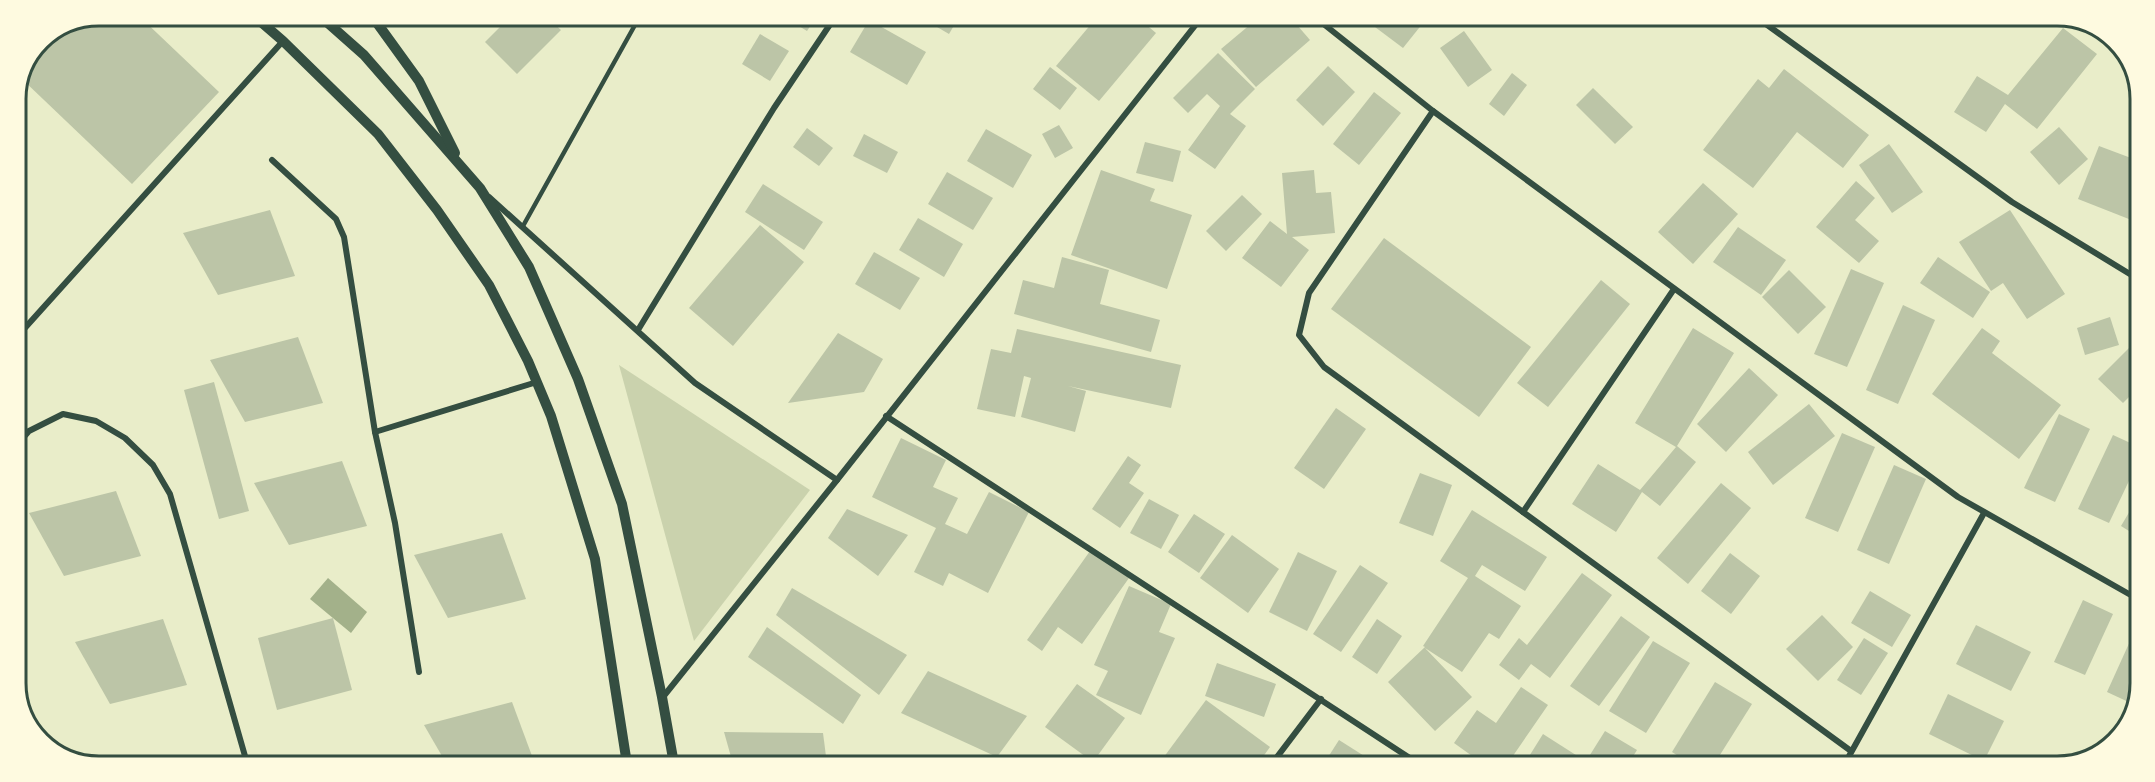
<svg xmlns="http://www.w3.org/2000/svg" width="2155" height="782" viewBox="0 0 2155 782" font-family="'DM Sans',sans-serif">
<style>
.green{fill:#cad2ad}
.water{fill:#a3b18a}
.building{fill:#bcc5a7}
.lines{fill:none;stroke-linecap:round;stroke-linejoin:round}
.service{stroke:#344e41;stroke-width:4.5}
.minor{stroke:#344e41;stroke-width:6}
.tertiary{stroke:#344e41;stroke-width:10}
.rim{fill:none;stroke:#344e41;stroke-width:3}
</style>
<rect width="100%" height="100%" fill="#e9edc9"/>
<polygon class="green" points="619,365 810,490 694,641"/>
<polygon class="water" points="328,578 367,612 351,633 310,599"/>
<g class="building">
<polygon points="99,15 138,15 219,92 132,184 22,79 40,39"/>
<polygon points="501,16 521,16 529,24 536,16 546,16 561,30 517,74 485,42 503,24 498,19"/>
<polygon points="784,17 816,17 807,31"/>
<polygon points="920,17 959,17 949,34"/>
<polygon points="1097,17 1137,17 1156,33 1099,101 1056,66"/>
<polygon points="1258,18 1291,18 1310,40 1256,87 1221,49"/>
<polygon points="1363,18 1427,18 1403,48"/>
<polygon points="869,20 926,52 907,85 850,52"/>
<polygon points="2063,28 2097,54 2037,129 2005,104 1986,132 1954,112 1977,76 2008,95"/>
<polygon points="1464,31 1492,70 1468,87 1440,48"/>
<polygon points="760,34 789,51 770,81 742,64"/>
<polygon points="1218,53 1255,89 1230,114 1246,126 1215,169 1188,150 1220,106 1207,94 1188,113 1173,98"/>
<polygon points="1328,66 1355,92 1323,126 1296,100"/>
<polygon points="1050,67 1077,88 1060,110 1033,89"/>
<polygon points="1784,69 1869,135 1843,168 1797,132 1753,188 1703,150 1758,79 1769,88"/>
<polygon points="1512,73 1527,85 1504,116 1489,104"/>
<polygon points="1593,88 1633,127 1615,144 1576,105"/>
<polygon points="1374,92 1401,113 1359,165 1333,144"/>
<polygon points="1059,125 1073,148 1055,158 1042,134"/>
<polygon points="2059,127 2088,159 2059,185 2030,152"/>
<polygon points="807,128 833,148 819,166 793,147"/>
<polygon points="986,129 1032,155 1013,188 967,161"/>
<polygon points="864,134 898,152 887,173 853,156"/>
<polygon points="1145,142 1181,151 1173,182 1136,173"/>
<polygon points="1889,144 1923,192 1892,213 1859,165"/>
<polygon points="2099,146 2139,161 2139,223 2078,199"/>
<polygon points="1101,170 1155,189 1150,201 1192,215 1167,289 1071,255"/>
<polygon points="1314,170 1316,193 1331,192 1335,233 1292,237 1309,250 1281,287 1242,258 1270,221 1287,234 1282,173"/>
<polygon points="947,172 993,198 973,230 928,204"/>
<polygon points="1856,181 1875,198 1855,220 1879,241 1859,263 1816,227"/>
<polygon points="1703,183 1738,214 1693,264 1658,232"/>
<polygon points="763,184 823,222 804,250 745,212"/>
<polygon points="1242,195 1262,214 1226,251 1206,231"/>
<polygon points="270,210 295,276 218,295 183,233"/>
<polygon points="2010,210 2065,294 2027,319 2003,283 1991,291 1959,242"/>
<polygon points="918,218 963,244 944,277 899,250"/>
<polygon points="760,225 804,262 733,346 689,308"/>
<polygon points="1738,227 1786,260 1761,295 1713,262"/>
<polygon points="1384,238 1531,347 1479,417 1331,309"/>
<polygon points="874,252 920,278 900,310 855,284"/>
<polygon points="1062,257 1109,270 1100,304 1160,320 1151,352 1014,314 1023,280 1054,288"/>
<polygon points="1938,257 1990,292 1973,318 1920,283"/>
<polygon points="1851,269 1884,283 1847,367 1814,354"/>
<polygon points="1789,270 1826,307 1798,334 1762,297"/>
<polygon points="1601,280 1630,304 1548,407 1517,383"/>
<polygon points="1903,305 1935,320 1898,404 1866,390"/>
<polygon points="2110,317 2119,345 2085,355 2077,328"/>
<polygon points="1693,328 1734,353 1677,446 1696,462 1660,506 1642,492 1616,532 1572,504 1598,464 1640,490 1676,447 1635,423"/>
<polygon points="1982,328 2000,341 1992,353 2061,405 2019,459 1932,394"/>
<polygon points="1017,329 1181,365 1171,408 1068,386 1086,391 1075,432 1021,417 1031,378 1024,376 1015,417 977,409 991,349 1011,353"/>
<polygon points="838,333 883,359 864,392 788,403"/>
<polygon points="298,337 323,403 245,422 210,360"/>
<polygon points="2138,339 2138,388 2123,403 2098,379"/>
<polygon points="1749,368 1778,395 1726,452 1697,424"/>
<polygon points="214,382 249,511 219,519 184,390"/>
<polygon points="1809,404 1835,436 1773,485 1748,452"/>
<polygon points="1336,408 1366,429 1324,489 1294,468"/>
<polygon points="2059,414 2090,429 2055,502 2024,488"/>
<polygon points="1842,433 1875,447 1838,532 1805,518"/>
<polygon points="2113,435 2137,446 2137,464 2109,523 2078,509"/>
<polygon points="901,438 946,460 933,487 958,498 945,524 967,534 989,492 1029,512 988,593 949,573 943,586 914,572 936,528 872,497"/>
<polygon points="1128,456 1141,465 1129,483 1144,493 1120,528 1092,509"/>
<polygon points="342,461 367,526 289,545 254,483"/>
<polygon points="1894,465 1926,479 1889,564 1857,550"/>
<polygon points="1420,473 1452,485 1433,536 1399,523"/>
<polygon points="1721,483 1751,508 1688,584 1657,558"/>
<polygon points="116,491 141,556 64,576 29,513"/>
<polygon points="1149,499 1179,515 1161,549 1130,533"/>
<polygon points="2137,499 2137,536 2121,526"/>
<polygon points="847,509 908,535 878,576 828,538"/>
<polygon points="1472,510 1547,557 1525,591 1482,565 1475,576 1521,606 1499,639 1489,633 1462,672 1425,648 1472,697 1435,731 1388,682 1425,647 1423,646 1468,578 1440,561"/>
<polygon points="1194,514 1225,534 1199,573 1168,552"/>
<polygon points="502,533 526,599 448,618 414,555"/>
<polygon points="1232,535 1279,569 1248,613 1200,578"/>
<polygon points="1090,551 1129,578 1082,644 1058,627 1042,651 1027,640"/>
<polygon points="1298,552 1337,571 1307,631 1269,612"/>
<polygon points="1730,553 1760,576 1731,614 1701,591"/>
<polygon points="1360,565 1388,583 1341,652 1313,634"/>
<polygon points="1582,573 1612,595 1550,678 1531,664 1519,680 1499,665 1519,638 1527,645"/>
<polygon points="1129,586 1171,604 1159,632 1175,638 1141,715 1096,695 1108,671 1094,665"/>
<polygon points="792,588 907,655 879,695 776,615"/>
<polygon points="1870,591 1911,615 1892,647 1851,623"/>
<polygon points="2083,600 2113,614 2085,675 2054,662"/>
<polygon points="1822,615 1853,647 1818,681 1786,649"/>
<polygon points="1621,616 1650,637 1599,706 1570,686"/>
<polygon points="333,618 352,690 277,710 258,638"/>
<polygon points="163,619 187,685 110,704 75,642"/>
<polygon points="1377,619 1402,636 1377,674 1352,657"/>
<polygon points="1976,625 2031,652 2011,691 1956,664"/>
<polygon points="767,627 861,695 843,724 748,657"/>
<polygon points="2136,628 2135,705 2107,692"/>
<polygon points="1864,638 1888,653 1861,695 1837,680"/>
<polygon points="1653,641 1690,663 1646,733 1609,711"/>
<polygon points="1217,663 1276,684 1264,717 1205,696"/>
<polygon points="928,671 1027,716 997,757 901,713"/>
<polygon points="1715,682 1752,704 1713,766 1694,766 1672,752"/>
<polygon points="1077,684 1125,718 1093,762 1045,727"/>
<polygon points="1521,687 1548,705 1506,766 1486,766 1454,743 1477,710 1496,723"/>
<polygon points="1948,694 2004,721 1984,761 1929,734"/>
<polygon points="1206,700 1270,747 1257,765 1158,765"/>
<polygon points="512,702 535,764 446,763 424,725"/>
<polygon points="1605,731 1637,750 1627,766 1583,766"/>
<polygon points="724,732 823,733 827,764 733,764"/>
<polygon points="1543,734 1579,757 1573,766 1523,766"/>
<polygon points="1339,740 1369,759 1364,765 1323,765"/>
<polygon points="875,759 885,764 872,764"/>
</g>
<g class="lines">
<g class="service">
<polyline points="523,226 640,16"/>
<polyline points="403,763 424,759"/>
</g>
<g class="minor">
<polyline points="1316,18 1433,111 1958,497 2136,598"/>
<polyline points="1759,19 2012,202 2138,279"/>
<polyline points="1433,111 1309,293 1299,335 1324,367 1851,751"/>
<polyline points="272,160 336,219 344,237 375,432 395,523 419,672"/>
<polyline points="489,197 695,383 837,480"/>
<polyline points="638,330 774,108 835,17"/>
<polyline points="15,339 283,41"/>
<polyline points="886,416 1422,766"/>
<polyline points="375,432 537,382"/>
<polyline points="15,447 29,431 63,414 96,421 125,438 153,465 170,494 247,763"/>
<polyline points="1523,512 1674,289"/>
<polyline points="663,697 837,480 1201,18"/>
<polyline points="1271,765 1321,699"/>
<polyline points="1843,767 1984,513"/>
</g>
<g class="tertiary">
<polyline points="253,15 283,41 378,134 437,210 489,285 528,361 551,416 595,559 627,764"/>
<polyline points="320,16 364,55 480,188 529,267 578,379 622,504 662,697 674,764"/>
<polyline points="372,16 419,81 455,153"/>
</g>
</g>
<path d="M0 0H2155V782H0ZM99 26H2057A73 73 0 0 1 2130 99V683A73 73 0 0 1 2057 756H99A73 73 0 0 1 26 683V99A73 73 0 0 1 99 26Z" fill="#fefae0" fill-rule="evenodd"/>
<path class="rim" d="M99 26H2057A73 73 0 0 1 2130 99V683A73 73 0 0 1 2057 756H99A73 73 0 0 1 26 683V99A73 73 0 0 1 99 26Z"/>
</svg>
